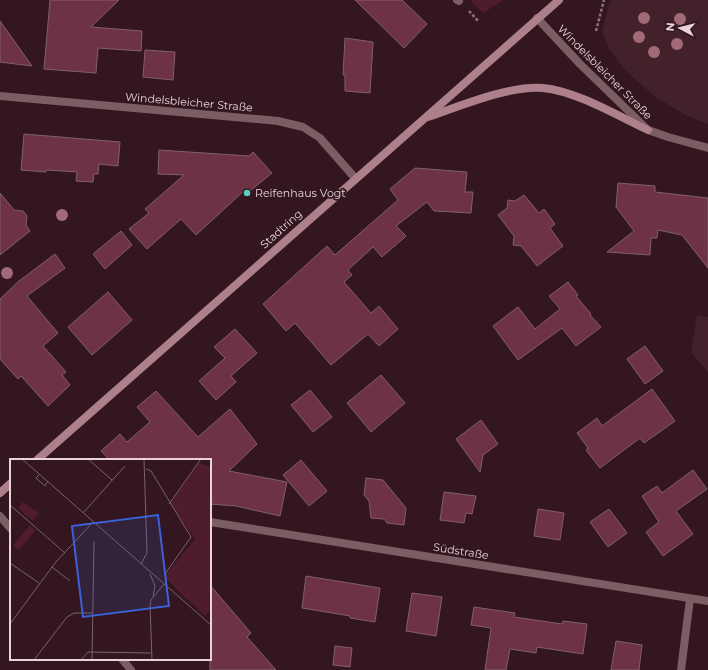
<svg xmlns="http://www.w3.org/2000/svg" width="708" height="670" viewBox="0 0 708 670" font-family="Montserrat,sans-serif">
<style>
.built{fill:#43212b}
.green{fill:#4e1c2c}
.building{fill:#6d3345;stroke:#825f68}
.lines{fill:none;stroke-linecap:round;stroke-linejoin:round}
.path{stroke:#8d747b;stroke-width:2.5;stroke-dasharray:3 2;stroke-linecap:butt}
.street{stroke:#7a5e64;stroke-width:8}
.secondary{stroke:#ad808b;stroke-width:8}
.tree{fill:#a06a79}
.poi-dot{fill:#5acebd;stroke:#33161f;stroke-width:1.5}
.labels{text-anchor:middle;stroke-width:3.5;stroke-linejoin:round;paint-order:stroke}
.street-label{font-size:11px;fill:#e7d3d8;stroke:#33161f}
.poi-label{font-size:11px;fill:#e7d3d8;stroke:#33161f;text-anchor:start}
.inset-road{fill:none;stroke:#7b6269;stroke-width:1}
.view{fill:#3b62d8;fill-opacity:0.15;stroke:#3b62d8;stroke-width:2}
.inset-edge{fill:none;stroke:#e7d3d8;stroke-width:2}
</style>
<rect width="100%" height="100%" fill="#33161f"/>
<g class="built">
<polygon points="613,0 708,0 708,124 687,116 654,96 624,69 609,49 602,32 609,3"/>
<polygon points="697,315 708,317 708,372 691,352"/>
</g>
<polygon class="green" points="470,0 503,0 483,13"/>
<g class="building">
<polygon points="50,0 119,0 91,27 142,31 141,51 98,48 96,73 44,69"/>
<polygon points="355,0 402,0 427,24 404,48"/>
<polygon points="0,21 32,66 0,62"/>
<polygon points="345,38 373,42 370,93 345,91 345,75 343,75"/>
<polygon points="145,50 175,52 173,80 143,77"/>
<polygon points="24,134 120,142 118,166 99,164 98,174 94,174 93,182 76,181 77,172 46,170 46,172 21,170"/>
<polygon points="159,150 249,156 253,152 272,173 250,191 247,188 196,235 181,219 147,249 129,229 149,213 145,209 184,175 158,174"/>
<polygon points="415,168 467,172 465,192 473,192 471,213 434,211 427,202 396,226 406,236 382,257 373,247 348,270 352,275 344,282 371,313 379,306 398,329 379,346 368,334 331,365 295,323 286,331 263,304 327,246 335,255 398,200 390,189"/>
<polygon points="618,183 655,186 655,192 708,198 708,268 682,235 658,230 657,238 651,238 650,255 607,252 634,231 616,207"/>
<polygon points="0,193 14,210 23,211 27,216 26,225 30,231 0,255"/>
<polygon points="524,195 539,213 544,209 555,224 550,228 563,246 537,266 521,246 513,245 514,236 498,215 507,208 508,200 515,201"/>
<polygon points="121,231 132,245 105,269 93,254"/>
<polygon points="55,254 65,268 27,296 58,333 43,346 66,372 62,375 70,385 48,406 21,376 18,379 0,359 0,299 19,281"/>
<polygon points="568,282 578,295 576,296 591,314 590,315 601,327 576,346 562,328 518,360 493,326 518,307 535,329 560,309 549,296"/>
<polygon points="108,292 132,320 92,355 68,327"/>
<polygon points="235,329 257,353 231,376 236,382 216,400 199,381 225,358 214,347"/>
<polygon points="645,346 663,371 645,384 627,359"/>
<polygon points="381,375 405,403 371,432 347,403"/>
<polygon points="652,389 675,421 644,443 640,438 600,468 586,450 588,448 577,433 597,418 602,426"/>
<polygon points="310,390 332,417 313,432 291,405"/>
<polygon points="156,391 198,437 230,409 257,444 229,471 287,482 280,516 236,506 210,504 210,460 106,460 108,458 101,451 120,434 127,442 150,422 137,407"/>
<polygon points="481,420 498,444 483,455 480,472 456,439"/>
<polygon points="301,460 327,491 309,506 283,475"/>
<polygon points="693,470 707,489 676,511 693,534 663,556 646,532 659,522 642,496 657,486 662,493"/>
<polygon points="366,478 383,480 406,508 404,525 387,523 384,519 371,518 369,501 364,495"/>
<polygon points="444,492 476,496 472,514 466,513 464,523 440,520"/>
<polygon points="538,509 564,513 560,540 534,536"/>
<polygon points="609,509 627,533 608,547 590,522"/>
<polygon points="306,576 380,588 375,622 350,618 350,616 302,608"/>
<polygon points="210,585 251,633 247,637 276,670 210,670"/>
<polygon points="412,593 442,597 436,636 406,631"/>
<polygon points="474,607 515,613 514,617 562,624 563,621 587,624 583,654 537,647 536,653 510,649 506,670 485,670 491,628 471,625"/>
<polygon points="616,641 642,645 639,670 611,670"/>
<polygon points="335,646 352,648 350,667 333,665"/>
</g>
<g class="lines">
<g class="path">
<polyline points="469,11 479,22"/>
<polyline points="596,31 604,0"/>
</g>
<g class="street">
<polyline points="457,0 459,1"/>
<polyline points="537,18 580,64 648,130 668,137 708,148"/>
<polyline points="0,96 278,121 303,127 320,138 355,178"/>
<polyline points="0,516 11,529"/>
<polyline points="210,522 708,601"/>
<polyline points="122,659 131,670"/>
<polyline points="681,670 690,599"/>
</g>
<g class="secondary">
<path d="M428,117C460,106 510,85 543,88C576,91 618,116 648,130"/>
<polyline points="37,460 559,0"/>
<polyline points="0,493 11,483"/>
</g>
</g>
<g class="tree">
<circle cx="644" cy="18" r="6"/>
<circle cx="680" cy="19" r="6"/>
<circle cx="639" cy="37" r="6"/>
<circle cx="677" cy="44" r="6"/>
<circle cx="654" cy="52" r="6"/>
<circle cx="62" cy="215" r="6"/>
<circle cx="7" cy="273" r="6"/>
</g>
<circle class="poi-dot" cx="247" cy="193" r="4"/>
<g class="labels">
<g class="street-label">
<text transform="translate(605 72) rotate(45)" y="4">Windelsbleicher Straße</text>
<text transform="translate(189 102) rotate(5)" y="4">Windelsbleicher Straße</text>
<text transform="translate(281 229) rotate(-42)" y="4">Stadtring</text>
<text transform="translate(461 551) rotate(9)" y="4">Südstraße</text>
</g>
<g class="poi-label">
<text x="255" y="197">Reifenhaus Vogt</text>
</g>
</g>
<g transform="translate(10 459)">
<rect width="201" height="201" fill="#33161f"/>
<path d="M189,4L201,8V150L195,157L154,118L185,80L160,45ZM13,43L29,54L23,62L8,49ZM20,66L26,71L9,91L3,86Z" fill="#4e1c2c"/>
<path class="inset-road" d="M12,0L201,166M78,0L102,21M136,10L141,12L181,78L155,115M30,15L26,19L35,27L38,22M159,45L191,0M0,46L55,94M73,54L115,7M0,104L29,124M131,105L137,94L134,0M42,108L60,122M140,115L145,127L143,137M0,165L45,104L83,63M24,201L57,158L64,154H82M71,201L78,193L141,194M82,201L84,82M142,201L140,147L141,141L154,125"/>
<path class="view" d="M148,56L159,147L73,158L62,67Z"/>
<rect width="201" height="201" class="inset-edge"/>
</g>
<g transform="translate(680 28) rotate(277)" stroke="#33161f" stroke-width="3" paint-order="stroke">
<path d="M0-3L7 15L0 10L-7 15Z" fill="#e7d3d8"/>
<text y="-6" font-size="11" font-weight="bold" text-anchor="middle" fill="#e7d3d8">N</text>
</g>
</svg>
